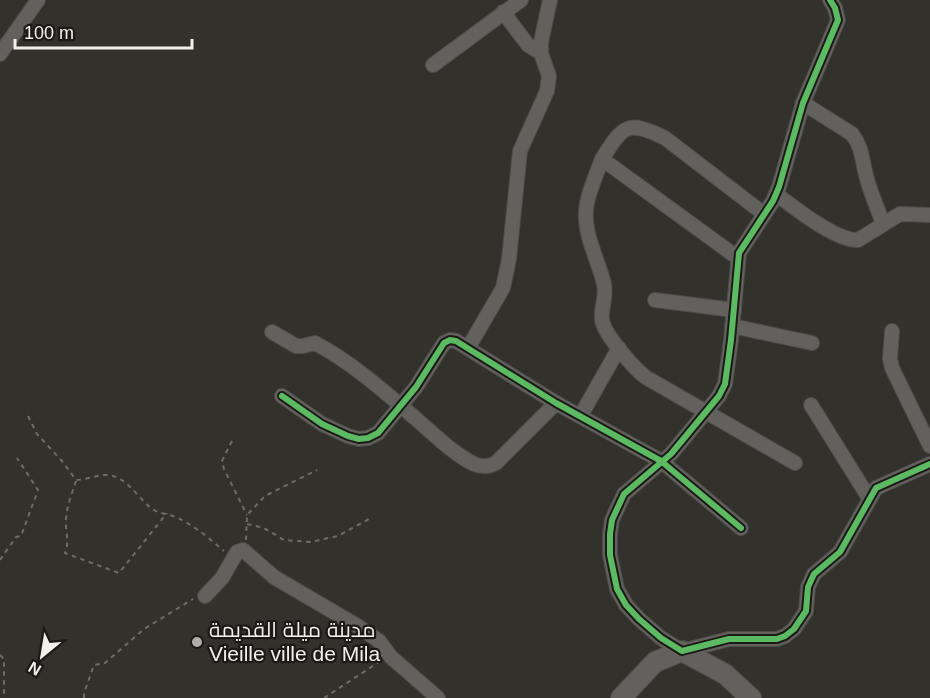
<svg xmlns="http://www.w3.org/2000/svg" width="930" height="698" viewBox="0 0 930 698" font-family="Helvetica,Cairo,sans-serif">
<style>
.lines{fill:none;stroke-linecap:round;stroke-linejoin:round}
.street-casing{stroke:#4d4c48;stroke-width:16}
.secondary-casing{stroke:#4d4c48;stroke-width:22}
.path{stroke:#6d6c68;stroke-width:2;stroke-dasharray:4.5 4.5;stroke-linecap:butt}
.street{stroke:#62615d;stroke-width:14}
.secondary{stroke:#62615d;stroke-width:20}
.cycleway-casing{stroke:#1b1a16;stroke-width:10}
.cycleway{stroke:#5cba63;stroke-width:6}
.poi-dot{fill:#afada8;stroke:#1b1a16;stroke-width:2}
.labels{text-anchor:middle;stroke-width:4.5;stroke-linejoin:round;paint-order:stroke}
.poi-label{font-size:21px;fill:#f2f0ea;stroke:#1b1a16;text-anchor:start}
</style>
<rect width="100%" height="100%" fill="#32312c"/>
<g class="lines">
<g class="street-casing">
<g id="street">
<polyline points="830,0 835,8 838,20 803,103 779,187 773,201 739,253 731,340 725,384 719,396 671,454 624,494 612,520 610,534 610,555 617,589 626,605 639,619 661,638 682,651 729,639 777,639 785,636 794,629 806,611 808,587 814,574 840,552 876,488 930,464"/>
<polyline points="503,12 528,45 541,53"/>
<polyline points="0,54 38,0"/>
<polyline points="433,65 521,0"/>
<path d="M803,103L852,134C863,148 862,162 867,179C871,194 878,209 883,224"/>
<path d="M602,159C623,126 627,119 665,138L764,214"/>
<path d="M776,194C795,208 836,241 858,240L900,214L930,215"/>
<path d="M738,258L602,159C597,173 590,188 587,203C581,231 598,258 604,284C607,299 600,309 602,320C604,334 635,370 647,378L795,463"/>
<polyline points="655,300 734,310"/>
<polyline points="732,326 812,343"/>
<polyline points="892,331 890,359 892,368 930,446"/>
<path d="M272,332L296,346H303L315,343C351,362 384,391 415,418C434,434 452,453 474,464C482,467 489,467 496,463L556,403"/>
<polyline points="468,348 503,288 509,259 520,151 547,91 549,76 541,53 541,42 550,0"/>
<polyline points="282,396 322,424 348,436 359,439 368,438 378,433 416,387 444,343 450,340 456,341 556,403 661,461 741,528"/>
<polyline points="811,405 869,498"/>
<polyline points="581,415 619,348"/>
<polyline points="205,596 222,578 237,552 243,550 274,577 359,627 379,641 391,657 438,698"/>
</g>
</g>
<g class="secondary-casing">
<polyline id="secondary" points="621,698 655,662 682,651 725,674 751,698"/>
</g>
<g class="path">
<path d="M28,416L37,434L62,461L76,480C86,480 100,474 108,475C127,477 138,498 152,509C159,514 170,514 178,518C195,526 210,539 224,551"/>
<polyline points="232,441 222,461 224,469 247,515"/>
<path d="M76,481C72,493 67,506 66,519C65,531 70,542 65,553L119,573L167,513"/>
<polyline points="247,524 264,528 284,540 310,542 338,536 369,519"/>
<polyline points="246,540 247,515 265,496 317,470"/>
<polyline points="0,560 16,537 21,536 38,490 17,458"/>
<polyline points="0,655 4,659 4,698"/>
<polyline points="84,698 84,693 94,665 105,663 144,629 193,599"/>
<polyline points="324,698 379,662"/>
</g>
<use href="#street" class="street"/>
<use href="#secondary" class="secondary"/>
<g class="cycleway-casing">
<g id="cycleway">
<polyline points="830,0 835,8 838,20 803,103 779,187 773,201 739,253 731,340 725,384 719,396 671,454 624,494 612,520 610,534 610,555 617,589 626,605 639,619 661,638 682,651 729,639 777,639 785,636 794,629 806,611 808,587 814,574 840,552 876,488 930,464"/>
<polyline points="282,396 322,424 348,436 359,439 368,438 378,433 416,387 444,343 450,340 456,341 556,403 661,461 741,528"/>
</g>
</g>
<use href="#cycleway" class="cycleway"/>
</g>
<circle class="poi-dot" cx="197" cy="642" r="6"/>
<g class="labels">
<g class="poi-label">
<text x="209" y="637">مدينة ميلة القديمة<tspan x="209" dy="24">Vieille ville de Mila</tspan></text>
</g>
</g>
<g transform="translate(42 656) rotate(210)" stroke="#1b1a16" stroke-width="4.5" paint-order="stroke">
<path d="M0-4.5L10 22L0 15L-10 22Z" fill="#f2f0ea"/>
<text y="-9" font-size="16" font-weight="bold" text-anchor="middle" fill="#f2f0ea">N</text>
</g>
<path d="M15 39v9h177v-9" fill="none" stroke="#f2f0ea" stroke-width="3"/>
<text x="24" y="39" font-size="18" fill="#f2f0ea" stroke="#1b1a16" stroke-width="4.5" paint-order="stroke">100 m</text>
</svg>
